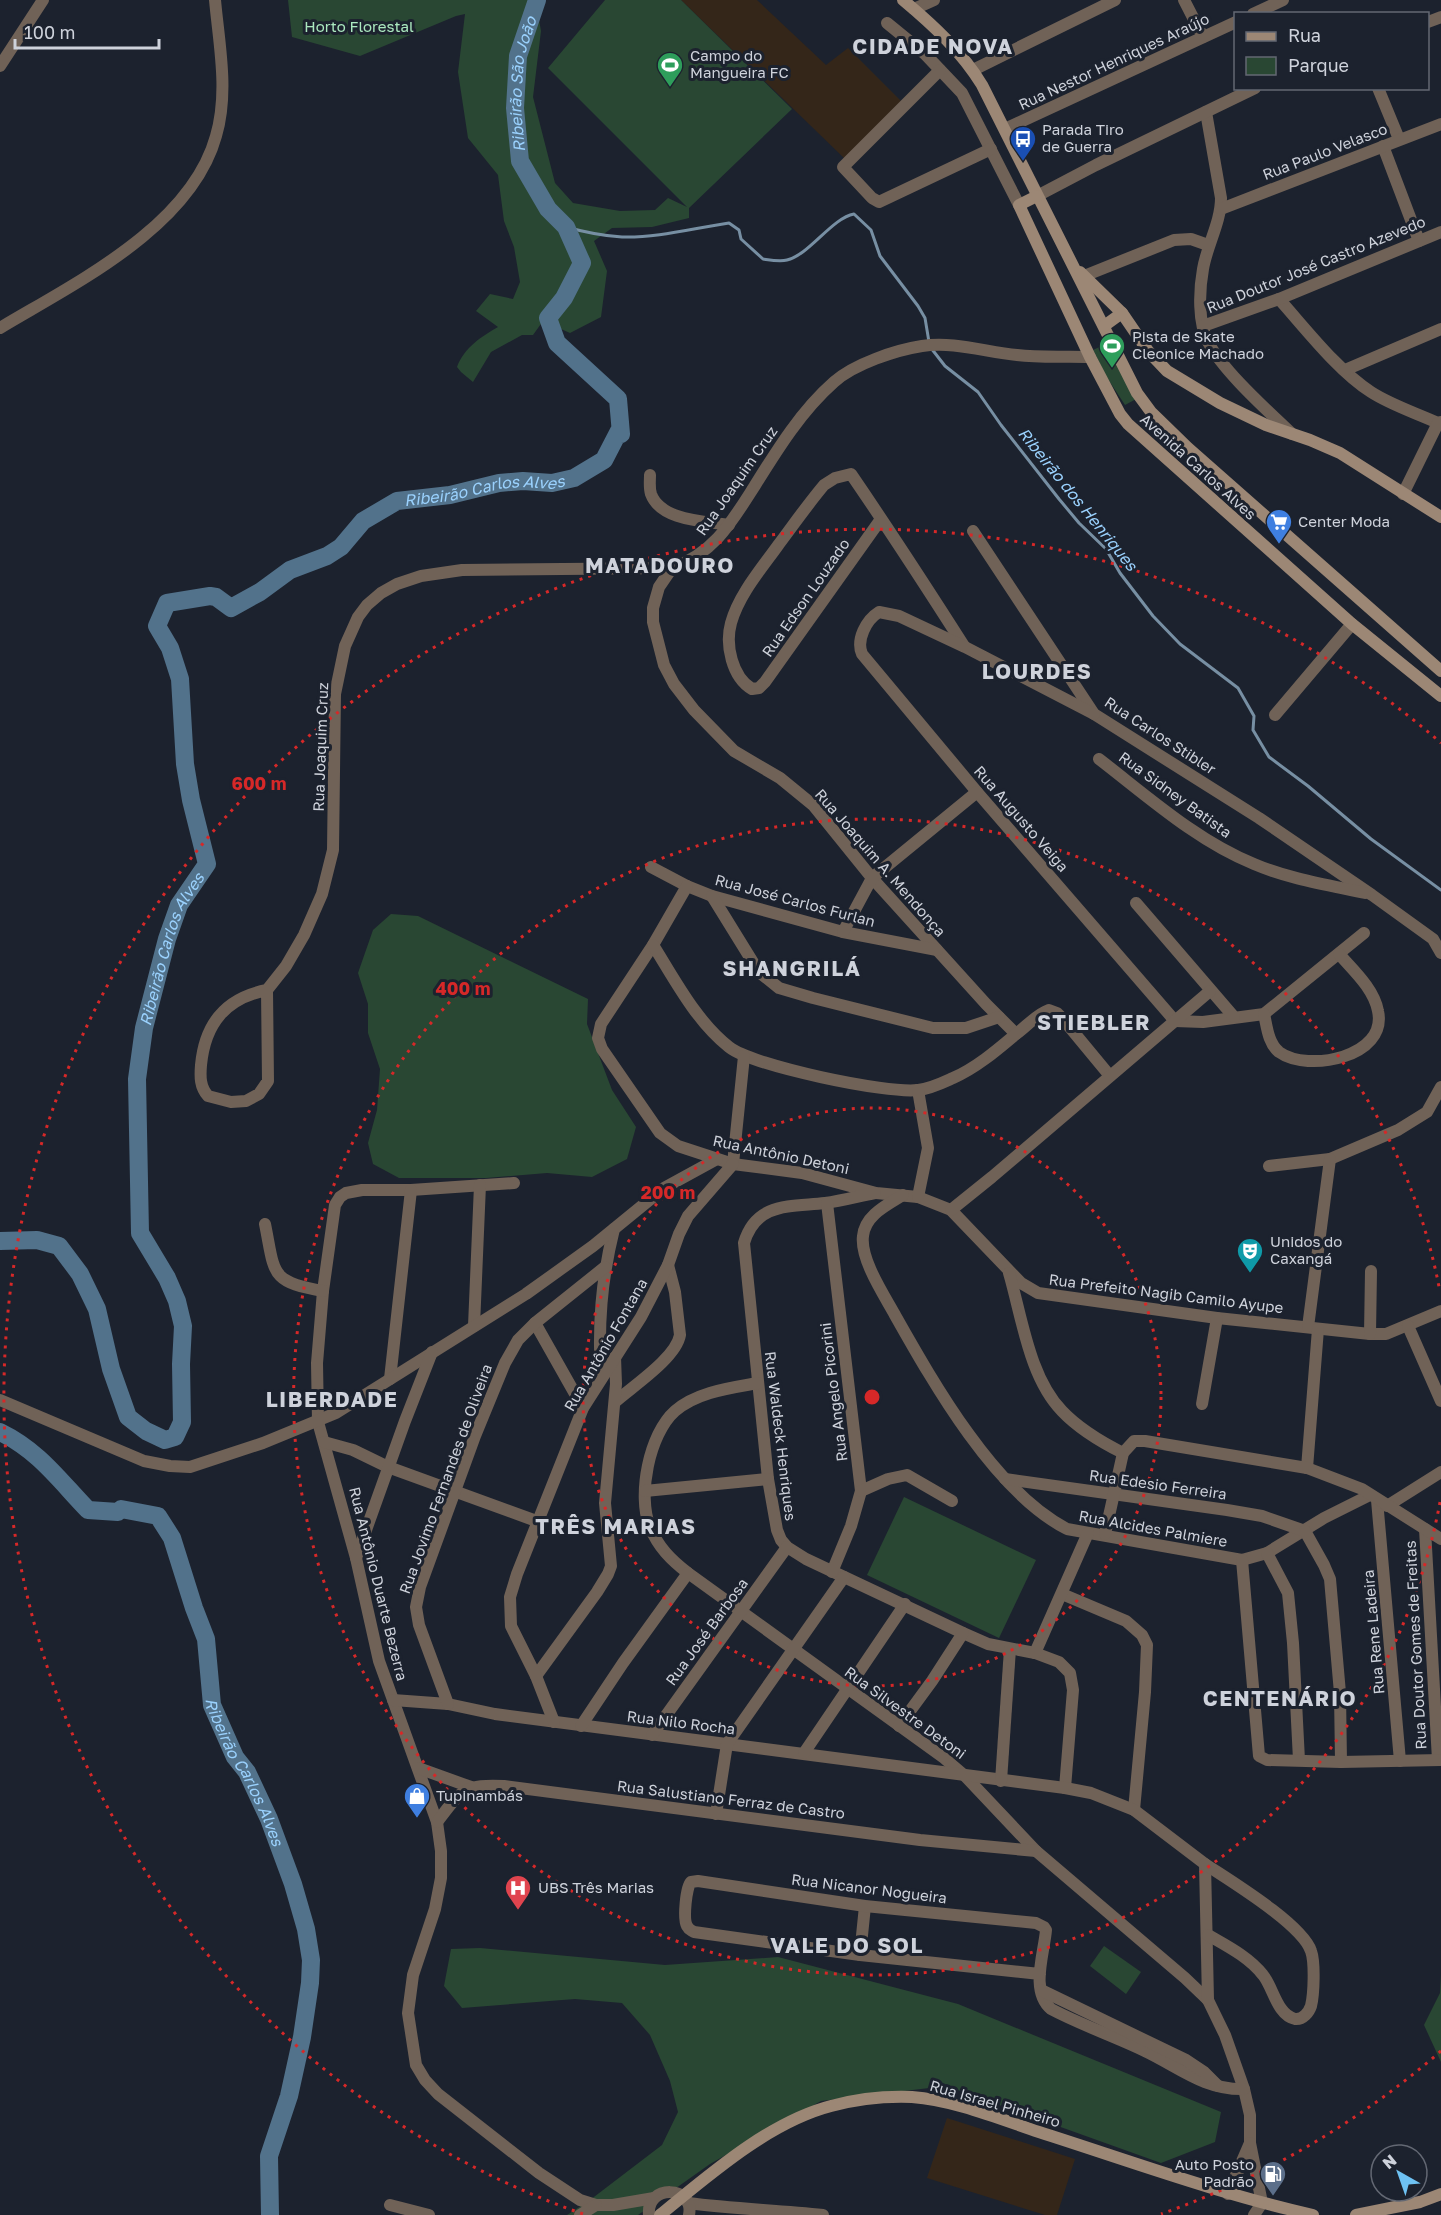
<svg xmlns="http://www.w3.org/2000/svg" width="1441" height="2215" viewBox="0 0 1441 2215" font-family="'Golos Text',sans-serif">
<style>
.industrial{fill:#342619}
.green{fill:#294733}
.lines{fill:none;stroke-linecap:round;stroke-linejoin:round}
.stream{stroke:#778fa3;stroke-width:3}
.river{stroke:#52728b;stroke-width:18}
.street{stroke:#706257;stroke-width:12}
.secondary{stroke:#9c8775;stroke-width:12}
.ring{fill:none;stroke:#d62828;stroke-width:3;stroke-dasharray:3 6}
.labels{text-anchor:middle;stroke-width:6;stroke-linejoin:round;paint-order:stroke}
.park-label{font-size:15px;fill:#abe8bf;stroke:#1c222e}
.poi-label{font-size:15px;fill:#ced2db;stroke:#1c222e;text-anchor:start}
.street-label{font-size:15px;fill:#ced2db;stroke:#1c222e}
.water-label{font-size:16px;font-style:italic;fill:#9ad1fd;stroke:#1c222e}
.district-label{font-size:21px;font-weight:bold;letter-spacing:1.5px;fill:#ced2db;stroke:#1c222e}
.centre{fill:#d62828;stroke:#1c222e;stroke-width:3}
.ring-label{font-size:18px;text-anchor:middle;font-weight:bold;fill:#d62828;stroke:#1c222e;stroke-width:6;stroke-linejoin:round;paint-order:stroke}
</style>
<rect width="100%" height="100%" fill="#1c222e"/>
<g class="industrial">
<polygon points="681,0 757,0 826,65 848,48 901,101 845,159"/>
<polygon points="947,2118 1075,2159 1057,2215 1045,2215 927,2178"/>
</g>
<g class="green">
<path d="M288,0H543L538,14L541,31L533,97L555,183L573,203L620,211L655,210L668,198L687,207L548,68L605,0H681L792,109L689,208V218L652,227L612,228L594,241L607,271L601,317L570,333L543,321L533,335H522L491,352L473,382L461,372L457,367C464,348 482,336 498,327L476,311L490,294L513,299L520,282L514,247L504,221L498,175L468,138L458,72L465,14L456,16L360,56L292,37Z"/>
<polygon points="1108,343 1138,398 1125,405 1106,376 1093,350"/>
<polygon points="391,914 418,916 588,999 587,1024 612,1090 636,1127 627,1159 592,1177 547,1173 486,1178 399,1178 373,1164 368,1143 377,1110 380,1069 368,1033 368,1004 358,973 373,930"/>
<polygon points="904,1497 1036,1560 999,1638 867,1575"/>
<polygon points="1104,1946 1141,1972 1126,1994 1090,1966"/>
<polygon points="480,1948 665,1965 778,1957 958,2004 1221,2112 1215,2142 1161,2163 946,2086 821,2101 710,2164 638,2215 567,2215 590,2200 662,2145 678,2112 670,2081 650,2035 622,2003 575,1999 462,2008 444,1986 451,1949"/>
<polygon points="1441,1975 1441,2062 1424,2025 1440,1993"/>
</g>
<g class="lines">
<g class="stream">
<path d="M566,227C584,232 603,236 622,237C658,238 694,228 729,223L739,230L741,239L763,259C770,260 780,262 787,260C809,255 832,218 854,214L871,230L880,256L918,306L925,318L929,342"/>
<polyline points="931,348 945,366 978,392 1001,425 1059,499 1079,523 1106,549 1120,573 1153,616 1180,644 1238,688 1254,716 1253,730 1269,757 1308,786 1371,839 1441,890"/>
</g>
<g class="river">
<path id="s1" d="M0,1241L37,1240L59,1246L80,1274L97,1309L111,1369L128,1417L146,1431L165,1440L175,1437L182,1422L181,1364L183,1326L177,1301L167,1278L140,1233L137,1079L144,1028L167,939L179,905L207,864L191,800L185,764L180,679L170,648L157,626L167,603L210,596L216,597L231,608L260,592L290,570L327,556L341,547L363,521L397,501L450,495L499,483L523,481L552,483L574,478L604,460L619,431L621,434L618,399L557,343L548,318L564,298L582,263L566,227L548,209L520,161L515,108L518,56L537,0"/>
<path id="s2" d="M0,1432C39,1451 59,1480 88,1510L118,1512L121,1509L158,1516L172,1538L194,1608L206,1639L212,1705L235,1757L247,1772L269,1819L293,1884L306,1929L311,1960L310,1983L302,2037L289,2096L269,2156L270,2215"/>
</g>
<g class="street">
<polyline points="1184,0 1203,37"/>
<polyline points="914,9 934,0"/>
<polyline points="1253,14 1283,0"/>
<polyline points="1428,22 1441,17"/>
<polyline points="887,23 925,54 962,93 1019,205"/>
<polyline points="0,66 43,0"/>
<polyline points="940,70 843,167 872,198 879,202 991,149"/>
<polyline points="973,70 1115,0"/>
<polyline points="1378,88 1399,139"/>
<path d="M1206,112L1221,198C1221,222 1207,245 1203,269C1199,291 1198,322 1208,342C1224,372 1267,410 1292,434"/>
<polyline points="1005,129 1236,22"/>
<polyline points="1383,146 1419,241"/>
<polyline points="1037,196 1096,165 1255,88"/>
<polyline points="1221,209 1441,124"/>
<polyline points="1084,276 1174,240 1191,239 1208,245"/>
<path d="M1279,299C1305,328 1338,371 1371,392C1391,405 1416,413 1438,423L1441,422"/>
<polyline points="1203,326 1279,299 1441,232"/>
<path d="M0,328C75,283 191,227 216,136C229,92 219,44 215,0"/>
<polyline points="1345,370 1441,329"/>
<path d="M650,475C650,481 649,488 651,494C661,521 705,521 729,525"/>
<polyline points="1403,494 1438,423"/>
<path d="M881,519L765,682L759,688L752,689C732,677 725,645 731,623C739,594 762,568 779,544C794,524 808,504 824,485L835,478L851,474C890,531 927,588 964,646"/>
<polyline points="973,531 1094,714 1259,818 1372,895 1433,939 1441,953"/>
<polyline points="672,568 659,587 653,608 653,622 664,665 674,684 694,710 734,751 780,778 813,805 872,878 986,1004 1016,1034"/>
<path d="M1094,714L965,647L899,616L879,612C866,620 856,640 862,654L977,792L1175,1021L1203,1022L1264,1014L1364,933"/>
<polyline points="1275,715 1352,624"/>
<path d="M1099,759C1147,796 1197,841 1254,864C1289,879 1328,885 1365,893"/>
<polyline points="651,867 687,886 712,896 843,932 937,950"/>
<polyline points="687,886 653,945 601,1024 598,1038 602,1049 660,1133 678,1146 733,1164 802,1173 876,1193 918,1197 951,1210 1021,1283 1038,1293 1217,1318 1370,1334 1386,1334 1441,1311"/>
<polyline points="712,896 759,972 779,988 813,998 933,1028 966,1028 999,1017"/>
<polyline points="1136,903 1234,1017"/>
<polyline points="843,932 872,878 977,792"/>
<path d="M653,945C675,980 696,1021 729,1047C753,1066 887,1094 918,1090C930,1089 942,1083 953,1078C976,1068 997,1050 1016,1034C1027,1026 1037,1014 1049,1010L1057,1013L1062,1018L1110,1076"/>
<path d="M267,990C226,998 205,1023 201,1065C200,1077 200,1087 208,1096L231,1102L246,1101L259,1094L268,1081L267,990L286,966L304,935L322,894L333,850L335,694L345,646L358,617L367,605L381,593L397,584L421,576L462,570L672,568C714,553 731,523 754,487C777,450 801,411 834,382C854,364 896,350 922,346C953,341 986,352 1017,355C1041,358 1066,356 1090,357"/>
<path d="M1264,1014C1267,1027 1268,1043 1279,1052C1308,1073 1388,1057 1378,1011C1374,989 1354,971 1339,954"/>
<polyline points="918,1090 928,1148 918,1197"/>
<polyline points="733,1164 744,1056"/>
<polyline points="1269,1166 1330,1159 1398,1130 1427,1112 1441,1087"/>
<polyline points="514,1183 411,1190 362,1190 346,1193 340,1197 335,1205 323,1291 317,1363 318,1422 356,1558 379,1661 437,1822 441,1851 441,1878 435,1909 413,1975 408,2013 416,2065 425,2080 438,2094 539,2173 580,2200 596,2205 613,2205 654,2198"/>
<path d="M875,1193C859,1196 842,1201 825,1203C790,1207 756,1202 744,1243L768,1479L777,1530L781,1540L787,1547L806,1559L963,1633L988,1644L1035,1653L1059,1662L1070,1673L1073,1690L1065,1788"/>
<path d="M903,1195C887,1205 865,1215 863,1236C860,1259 884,1295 895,1315C934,1384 995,1492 1067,1529L1242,1560L1267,1553L1324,1518L1370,1495"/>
<polyline points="827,1203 861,1491 851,1526 832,1572"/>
<polyline points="951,1210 992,1177 1210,991"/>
<path d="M265,1224C275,1273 269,1282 323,1291"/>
<path d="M1009,1273C1022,1317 1029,1377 1062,1411C1079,1429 1101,1442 1123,1453"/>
<polyline points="535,1323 583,1408"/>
<polyline points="474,1326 480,1185"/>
<polyline points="1408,1326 1441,1401"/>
<polyline points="1308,1327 1330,1159"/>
<polyline points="1370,1334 1371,1271"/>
<polyline points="390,1379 411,1190"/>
<path d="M601,1379C598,1325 601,1281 614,1229"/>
<path d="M758,1383C730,1388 697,1392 675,1411C649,1434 637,1496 650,1527C658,1547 671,1560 688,1573L944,1758L965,1776L1036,1851L1185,1978L1208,2000L1225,2035L1244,2089L1250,2115V2143"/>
<polyline points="0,1400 144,1461 170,1466 190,1467 263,1443 336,1413 526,1294 593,1246 664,1188 717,1159"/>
<path d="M615,1402C633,1386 676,1358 680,1335L675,1292L668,1265"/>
<polyline points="1202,1404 1217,1318"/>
<polyline points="324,1442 353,1450 388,1467 539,1522"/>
<polyline points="1307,1468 1318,1329"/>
<polyline points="1005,1479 1227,1510 1262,1516 1305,1531"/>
<polyline points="645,1491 768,1479"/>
<polyline points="861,1491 888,1479 907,1475 952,1501"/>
<polyline points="1377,1500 1400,1761"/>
<polyline points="1387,1506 1441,1472"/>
<polyline points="1425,1529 1438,1760"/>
<polyline points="1305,1531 1324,1565 1330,1579 1340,1693 1341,1762"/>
<polyline points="1105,1534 1123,1453 1134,1441 1145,1441 1307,1468 1362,1489 1441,1539"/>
<polyline points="1267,1553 1288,1593 1293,1643 1299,1760"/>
<polyline points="356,1558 405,1421 432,1352"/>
<polyline points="1242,1560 1259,1756 1267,1760 1341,1762 1441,1760"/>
<polyline points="1062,1594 1126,1621 1142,1635 1147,1645 1145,1692 1134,1810"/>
<polyline points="1035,1653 1088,1533"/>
<polyline points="536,1676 597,1592 608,1574 611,1566 605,1503 616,1384 615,1357"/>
<polyline points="393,1700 448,1704 495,1714 1065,1788 1091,1793 1134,1810 1205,1864 1208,2000"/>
<polyline points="448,1704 419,1625 416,1607 420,1587 475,1436 505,1363 518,1340 535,1323 605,1267"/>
<polyline points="554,1722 536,1676 511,1626 510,1597 517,1574 583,1408 641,1317 668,1265 679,1234 688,1216 733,1164"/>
<polyline points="581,1726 623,1663 688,1573"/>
<polyline points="899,1726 932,1681 963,1633"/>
<polyline points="652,1735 787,1547"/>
<polyline points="804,1753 905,1604"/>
<polyline points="418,1768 471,1787"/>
<polyline points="1001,1781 1010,1649"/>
<polyline points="716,1814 727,1744 844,1577"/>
<path d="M437,1822C461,1791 463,1784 504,1786L920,1840L1036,1851"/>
<path d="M1205,1864C1229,1880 1302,1924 1311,1951C1315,1962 1314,1994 1311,2006C1309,2012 1303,2020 1295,2019C1277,2015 1273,1987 1263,1975C1249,1957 1227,1946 1208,1935"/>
<polyline points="860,1955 865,1906"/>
<path d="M1040,1974L860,1955L694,1932C691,1930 689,1930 687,1926C683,1919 686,1887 691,1882L698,1881L865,1906L1036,1923L1044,1927L1046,1930C1044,1954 1030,1991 1051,2009C1081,2025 1114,2036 1145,2051C1179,2067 1204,2090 1244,2089"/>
<polyline points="1041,1990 1186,2060 1204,2072 1218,2086"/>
<polyline points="1228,2194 1250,2143 1262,2203 1254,2215"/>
<path d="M688,2203C733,2209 778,2210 823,2215"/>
<polyline points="390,2205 429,2215"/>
<polyline points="580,2215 596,2205"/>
<path d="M649,2215C646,2184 695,2185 689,2215"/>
</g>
<g class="secondary">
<path d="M903,0C933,25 962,52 982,85L1137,393L1151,412L1188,448L1441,671"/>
<polyline points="1037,196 1019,205 1090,357 1120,414 1128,424 1352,624 1441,696"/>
<polyline points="1080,272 1122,313"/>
<polyline points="1104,326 1122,313 1148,351 1167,371 1220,403 1266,425 1310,440 1340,453 1441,517"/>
<path d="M660,2215C709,2175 769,2122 831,2106C857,2099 886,2096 912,2097C954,2100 1000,2119 1039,2132C1130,2161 1220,2194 1313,2215"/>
<polyline points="1356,2215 1420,2202 1441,2194"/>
</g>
</g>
<g class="ring">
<circle cx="872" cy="1397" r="289"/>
<path d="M1440 1502A578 578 0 1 1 1440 1292"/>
<path d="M1441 2051A867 867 0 0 1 1161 2214M583 2214A867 867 0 1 1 1441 743"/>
</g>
<defs>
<g id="stadium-pin" transform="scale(1.35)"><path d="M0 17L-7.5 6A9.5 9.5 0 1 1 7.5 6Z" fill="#2e9e5b" stroke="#1c222e"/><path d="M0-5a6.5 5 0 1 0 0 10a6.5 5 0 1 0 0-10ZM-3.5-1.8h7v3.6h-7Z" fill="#fff"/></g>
<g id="bus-pin" transform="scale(1.35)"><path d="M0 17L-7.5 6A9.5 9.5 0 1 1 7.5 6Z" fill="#1a4fb4" stroke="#1c222e"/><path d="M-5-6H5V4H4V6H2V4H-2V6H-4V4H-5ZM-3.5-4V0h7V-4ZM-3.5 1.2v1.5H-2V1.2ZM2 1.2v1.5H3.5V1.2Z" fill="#fff"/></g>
<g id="supermarket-pin" transform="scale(1.35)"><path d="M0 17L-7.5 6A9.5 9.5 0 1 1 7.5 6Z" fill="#3f7fe0" stroke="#1c222e"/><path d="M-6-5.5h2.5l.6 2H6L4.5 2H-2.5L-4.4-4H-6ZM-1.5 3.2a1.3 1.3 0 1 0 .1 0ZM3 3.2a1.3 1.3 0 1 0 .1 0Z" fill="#fff"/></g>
<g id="theatre-pin" transform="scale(1.35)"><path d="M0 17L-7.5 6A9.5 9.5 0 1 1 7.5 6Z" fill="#0f9aa8" stroke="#1c222e"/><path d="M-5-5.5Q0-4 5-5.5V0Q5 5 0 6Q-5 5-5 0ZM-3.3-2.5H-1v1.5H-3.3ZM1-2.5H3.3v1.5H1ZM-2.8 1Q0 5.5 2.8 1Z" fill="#fff"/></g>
<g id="shop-pin" transform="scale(1.35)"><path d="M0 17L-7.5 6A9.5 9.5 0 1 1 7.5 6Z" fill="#3f7fe0" stroke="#1c222e"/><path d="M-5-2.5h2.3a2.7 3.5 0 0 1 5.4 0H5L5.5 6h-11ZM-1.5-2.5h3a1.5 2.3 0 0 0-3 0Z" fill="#fff"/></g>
<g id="hospital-pin" transform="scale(1.35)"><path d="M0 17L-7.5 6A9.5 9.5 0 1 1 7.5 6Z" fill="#e0444e" stroke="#1c222e"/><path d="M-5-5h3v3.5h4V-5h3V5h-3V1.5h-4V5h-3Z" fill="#fff"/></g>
<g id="fuel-pin" transform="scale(1.35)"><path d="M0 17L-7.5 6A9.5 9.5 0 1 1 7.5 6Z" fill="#5c6f8a" stroke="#1c222e"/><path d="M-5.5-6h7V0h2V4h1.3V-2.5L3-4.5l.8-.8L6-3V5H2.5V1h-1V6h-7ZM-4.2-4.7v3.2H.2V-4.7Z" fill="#fff"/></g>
</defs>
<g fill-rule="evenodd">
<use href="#stadium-pin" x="670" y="65"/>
<use href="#bus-pin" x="1023" y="139"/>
<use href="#stadium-pin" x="1112" y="346"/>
<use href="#supermarket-pin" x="1279" y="522"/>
<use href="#theatre-pin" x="1250" y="1251"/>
<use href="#shop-pin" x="417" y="1796"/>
<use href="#hospital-pin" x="518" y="1888"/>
<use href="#fuel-pin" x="1273" y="2174"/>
</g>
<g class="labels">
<g class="park-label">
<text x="359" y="32">Horto Florestal</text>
</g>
<g class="poi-label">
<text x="690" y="61">Campo do<tspan x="690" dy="17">Mangueira FC</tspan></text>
<text x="1042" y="135">Parada Tiro<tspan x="1042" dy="17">de Guerra</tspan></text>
<text x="1132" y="342">Pista de Skate<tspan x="1132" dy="17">Cleonice Machado</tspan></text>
<text x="1298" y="527">Center Moda</text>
<text x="1270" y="1247">Unidos do<tspan x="1270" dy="17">Caxangá</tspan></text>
<text x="436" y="1801">Tupinambás</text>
<text x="538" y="1893">UBS Três Marias</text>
<text x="1254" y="2170" text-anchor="end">Auto Posto<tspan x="1254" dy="17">Padrão</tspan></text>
</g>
<g class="street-label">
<text transform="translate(1114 62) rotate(-25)" y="5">Rua Nestor Henriques Araújo</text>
<text transform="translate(1325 152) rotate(-21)" y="5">Rua Paulo Velasco</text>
<text transform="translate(1316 265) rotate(-22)" y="5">Rua Doutor José Castro Azevedo</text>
<text transform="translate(1198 467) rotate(42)" y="5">Avenida Carlos Alves</text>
<text transform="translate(737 481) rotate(-55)" y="5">Rua Joaquim Cruz</text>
<text transform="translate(806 598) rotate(-55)" y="5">Rua Edson Louzado</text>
<text transform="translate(1160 736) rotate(33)" y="5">Rua Carlos Stibler</text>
<text transform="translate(321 747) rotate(-88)" y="5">Rua Joaquim Cruz</text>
<text transform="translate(1175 795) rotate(36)" y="5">Rua Sidney Batista</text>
<text transform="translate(1021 819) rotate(49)" y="5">Rua Augusto Veiga</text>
<text transform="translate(880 863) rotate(49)" y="5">Rua Joaquim A. Mendonça</text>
<text transform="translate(795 901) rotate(15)" y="5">Rua José Carlos Furlan</text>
<text transform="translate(781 1155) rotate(12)" y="5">Rua Antônio Detoni</text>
<text transform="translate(1166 1294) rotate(7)" y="5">Rua Prefeito Nagib Camilo Ayupe</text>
<text transform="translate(606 1345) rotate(-60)" y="5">Rua Antônio Fontana</text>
<text transform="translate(834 1392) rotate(-97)" y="5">Rua Angelo Picorini</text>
<text transform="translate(780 1436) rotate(83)" y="5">Rua Waldeck Henriques</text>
<text transform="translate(446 1479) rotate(-70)" y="5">Rua Jovimo Fernandes de Oliveira</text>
<text transform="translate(1158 1485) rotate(8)" y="5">Rua Edesio Ferreira</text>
<text transform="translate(1153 1529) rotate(10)" y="5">Rua Alcides Palmiere</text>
<text transform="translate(378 1584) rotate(76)" y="5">Rua Antônio Duarte Bezerra</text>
<text transform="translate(707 1632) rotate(-54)" y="5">Rua José Barbosa</text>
<text transform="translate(1374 1632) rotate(-95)" y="5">Rua Rene Ladeira</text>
<text transform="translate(1416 1645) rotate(-93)" y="5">Rua Doutor Gomes de Freitas</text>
<text transform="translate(905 1713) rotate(36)" y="5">Rua Silvestre Detoni</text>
<text transform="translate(681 1723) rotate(7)" y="5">Rua Nilo Rocha</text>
<text transform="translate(731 1800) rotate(7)" y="5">Rua Salustiano Ferraz de Castro</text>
<text transform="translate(869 1889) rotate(7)" y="5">Rua Nicanor Nogueira</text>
<text transform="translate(995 2104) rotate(16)" y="5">Rua Israel Pinheiro</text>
</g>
<g class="water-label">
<text dy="6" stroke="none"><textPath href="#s1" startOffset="2097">Ribeirão São João</textPath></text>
<text dy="6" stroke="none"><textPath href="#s1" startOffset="1527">Ribeirão Carlos Alves</textPath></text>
<text transform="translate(1078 499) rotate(51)" y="6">Ribeirão dos Henriques</text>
<text dy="6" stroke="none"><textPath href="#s1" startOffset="806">Ribeirão Carlos Alves</textPath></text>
<text dy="6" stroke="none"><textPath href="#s2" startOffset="464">Ribeirão Carlos Alves</textPath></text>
</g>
<g class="district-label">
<text x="933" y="54">CIDADE NOVA</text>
<text x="660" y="573">MATADOURO</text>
<text x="1037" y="679">LOURDES</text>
<text x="792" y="976">SHANGRILÁ</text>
<text x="1094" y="1030">STIEBLER</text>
<text x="332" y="1407">LIBERDADE</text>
<text x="616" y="1534">TRÊS MARIAS</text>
<text x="1280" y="1706">CENTENÁRIO</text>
<text x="847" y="1953">VALE DO SOL</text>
</g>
</g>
<circle cx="872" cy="1397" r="9" class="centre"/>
<g class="ring-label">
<text x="259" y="790">600 m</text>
<text x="463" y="995">400 m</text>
<text x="668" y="1199">200 m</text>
</g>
<rect x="1234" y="12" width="195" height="78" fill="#1c222e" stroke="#636873" stroke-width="1.5"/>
<rect x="1246" y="32" width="30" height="9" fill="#9c8775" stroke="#636873" stroke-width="1.5"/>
<text x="1288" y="42" font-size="18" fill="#ced2db">Rua</text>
<rect x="1246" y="57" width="30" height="18" fill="#294733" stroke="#636873" stroke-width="1.5"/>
<text x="1288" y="72" font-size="18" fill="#ced2db">Parque</text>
<g transform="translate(1399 2173) rotate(320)"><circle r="28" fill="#1c222e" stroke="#636873" stroke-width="1.5"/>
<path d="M0-4.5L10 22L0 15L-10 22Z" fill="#6ec2f3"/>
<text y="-9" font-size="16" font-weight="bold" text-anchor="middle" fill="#ced2db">N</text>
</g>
<path d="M15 39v9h144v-9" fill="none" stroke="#ced2db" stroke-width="3"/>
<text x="24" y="39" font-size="18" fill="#ced2db" stroke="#1c222e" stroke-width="4.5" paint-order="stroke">100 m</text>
</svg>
